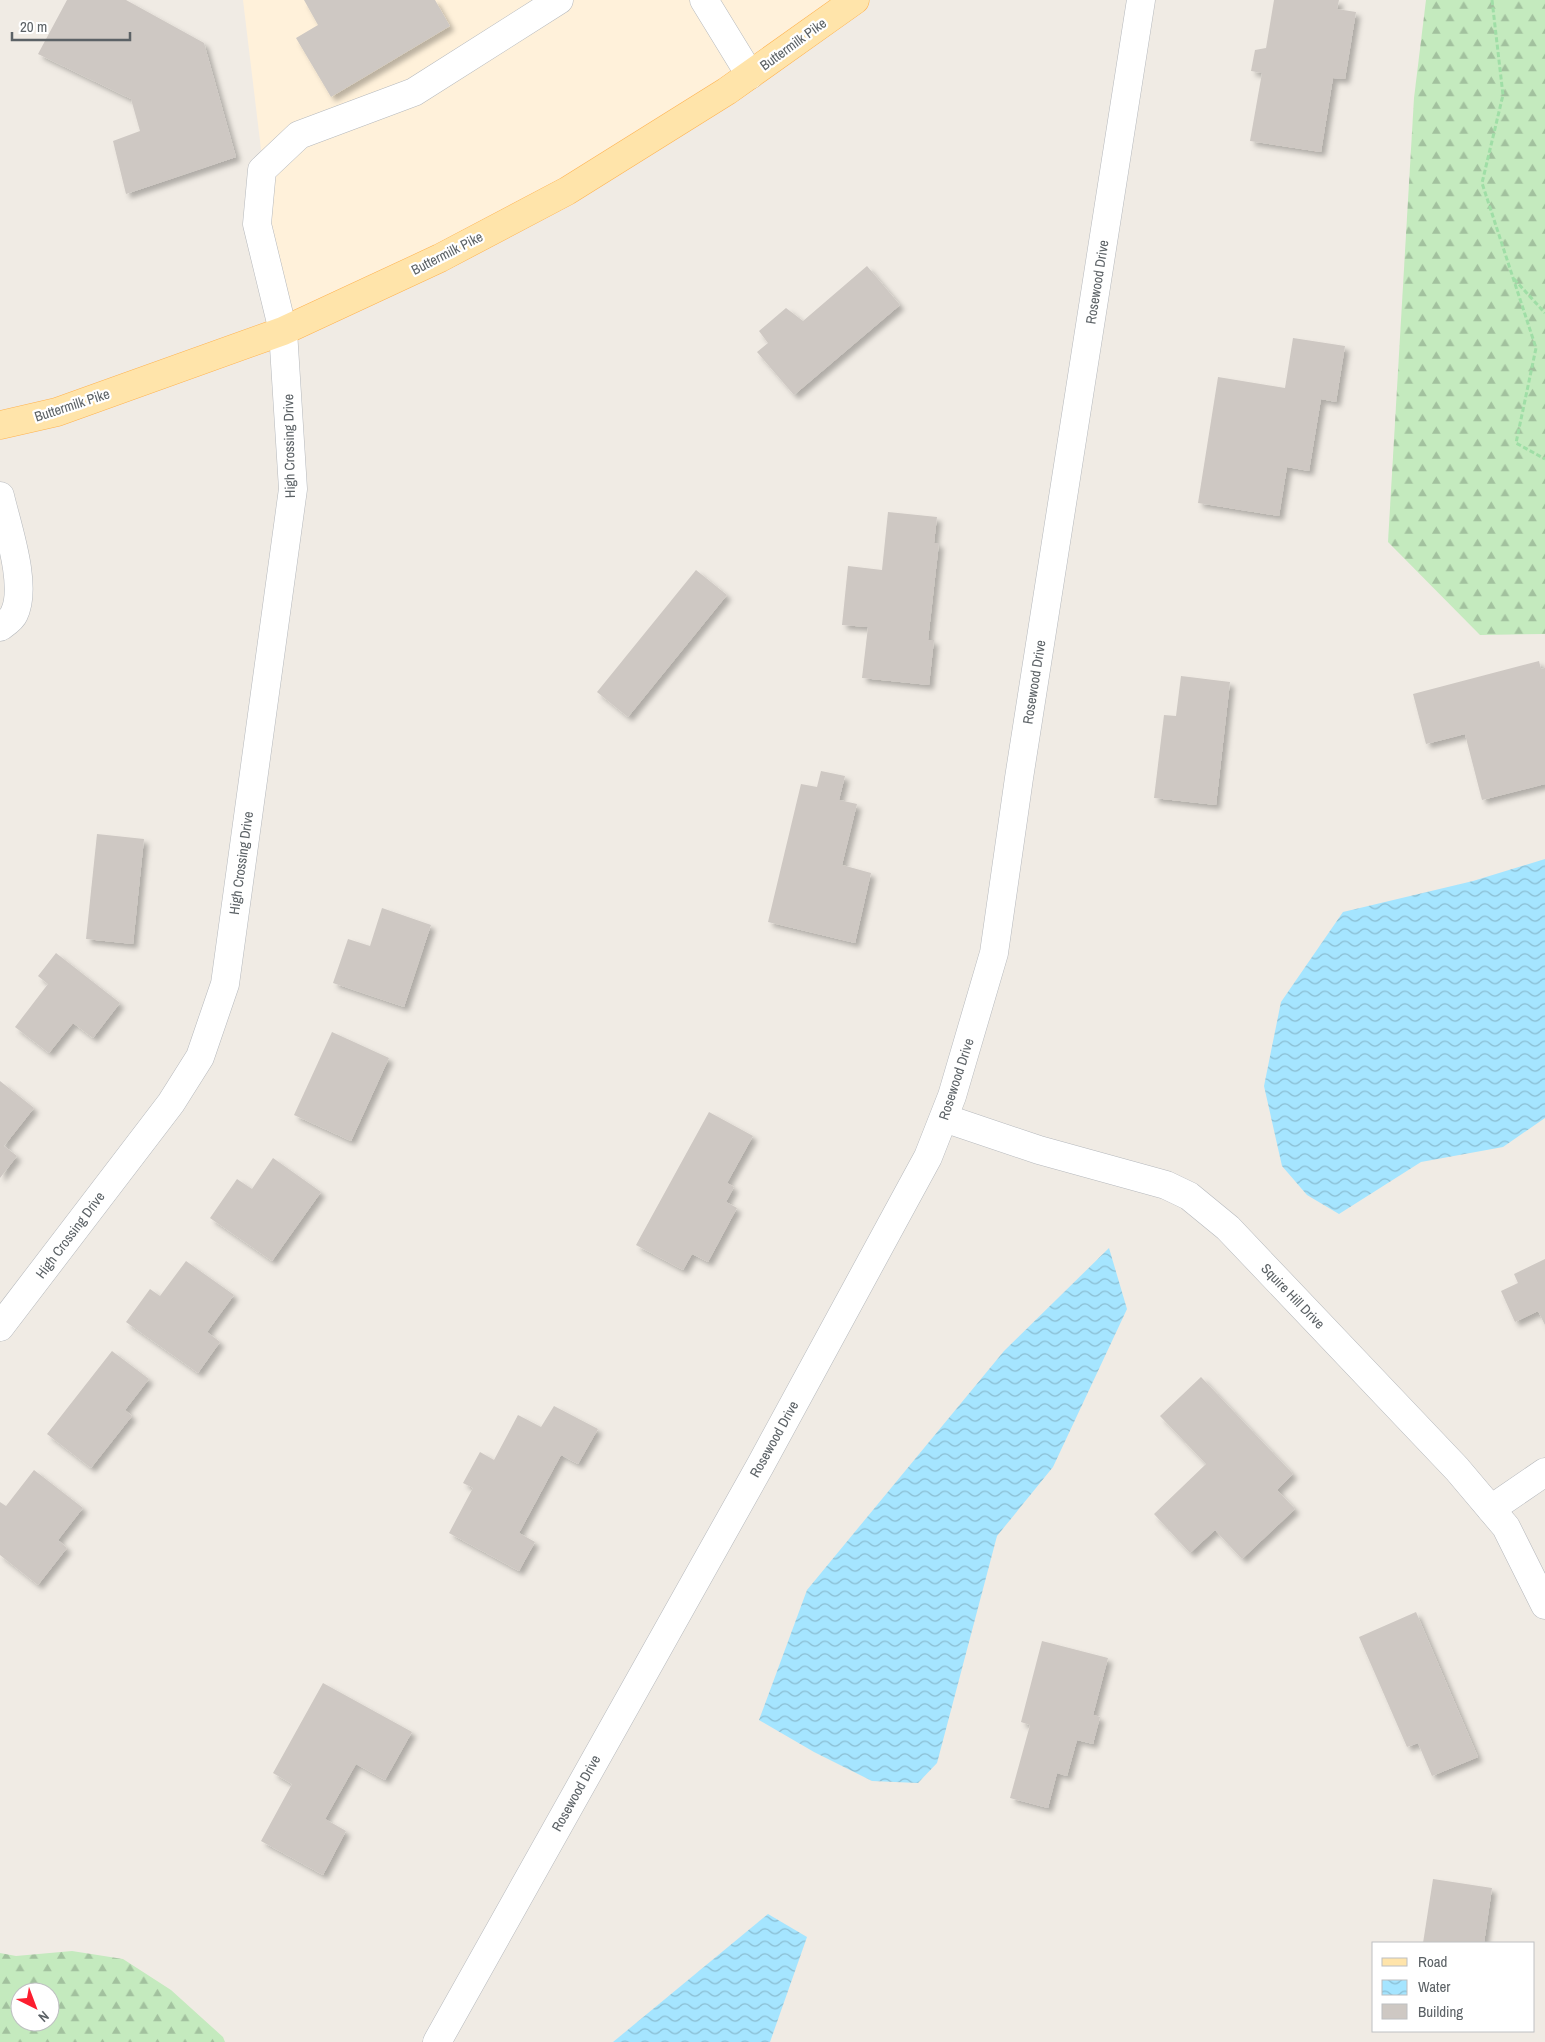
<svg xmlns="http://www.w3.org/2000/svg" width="1545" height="2042" viewBox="0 0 1545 2042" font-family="'Archivo Narrow',sans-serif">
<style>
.commercial{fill:#fff1da}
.forest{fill:url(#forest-firs);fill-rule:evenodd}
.water{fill:url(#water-waves)}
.building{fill:#cec8c3;filter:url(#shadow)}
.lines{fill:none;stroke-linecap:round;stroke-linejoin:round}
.minor-casing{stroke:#b5b8bc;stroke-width:29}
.major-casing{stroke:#ffb24e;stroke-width:29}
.path{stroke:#9fdea6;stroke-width:3;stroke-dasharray:5 2.5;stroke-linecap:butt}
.minor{stroke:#fff;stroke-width:28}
.major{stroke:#ffe4aa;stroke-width:28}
.labels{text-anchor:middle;stroke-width:4.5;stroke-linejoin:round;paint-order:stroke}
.street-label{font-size:14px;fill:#5c6266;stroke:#fff}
</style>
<defs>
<pattern id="forest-firs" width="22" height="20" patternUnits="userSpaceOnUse" patternTransform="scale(1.25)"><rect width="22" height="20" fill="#c4eabe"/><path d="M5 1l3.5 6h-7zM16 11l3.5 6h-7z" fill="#a2c19e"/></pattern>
<pattern id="water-waves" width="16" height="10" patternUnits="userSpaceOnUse" patternTransform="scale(1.25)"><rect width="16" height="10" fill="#a5e5ff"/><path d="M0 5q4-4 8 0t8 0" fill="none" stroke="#8abdd2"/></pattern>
<filter id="shadow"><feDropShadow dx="4.5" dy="4.5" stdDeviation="2.5" flood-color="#0004"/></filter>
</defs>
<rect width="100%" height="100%" fill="#f0ebe4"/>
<polygon class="commercial" points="243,0 855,0 727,91 283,331"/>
<g class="forest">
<polygon points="1426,0 1545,0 1545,634 1480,635 1388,542 1414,98"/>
<path d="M72,1951L123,1959L171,1990L223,2037L225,2042H0V1953L16,1956ZM20,1992H50V2022H20Z"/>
</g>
<g class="water">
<polygon points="1545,859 1545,1118 1503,1147 1421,1162 1339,1214 1307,1195 1282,1166 1264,1086 1281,1002 1343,912 1473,881"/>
<polygon points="1109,1248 1127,1309 1053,1467 997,1536 937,1763 918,1783 872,1781 814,1752 759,1720 807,1590 1004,1351"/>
<polygon points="768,1914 807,1937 770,2042 613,2042"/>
</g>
<g class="building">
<polygon points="67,0 126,0 204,43 236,157 126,194 113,141 140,131 131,99 38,54"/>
<polygon points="304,0 435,0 450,26 331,97 296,38 318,25"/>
<polygon points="1274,0 1339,0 1337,9 1356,12 1345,79 1333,78 1321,152 1250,141 1262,73 1251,71 1255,50 1266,48"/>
<polygon points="867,266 900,305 794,395 757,352 768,343 759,331 786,308 803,321"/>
<polygon points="1293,338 1345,346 1336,402 1321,399 1309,471 1287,467 1279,516 1198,503 1218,377 1285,388"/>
<polygon points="888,512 937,517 934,543 939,543 928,640 934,640 929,685 862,678 868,627 842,625 848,566 882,570"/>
<polygon points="696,570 727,595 628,717 597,692"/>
<polygon points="1539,661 1541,669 1545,668 1545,784 1482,800 1465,734 1426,744 1413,694"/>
<polygon points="1181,676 1230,682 1216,805 1154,798 1164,715 1176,716"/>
<polygon points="821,771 845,776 839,800 857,804 842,865 871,873 855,943 768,922 801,784 817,787"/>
<polygon points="97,834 144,839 133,944 86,939"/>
<polygon points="382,908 431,925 404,1007 333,983 348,939 370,946"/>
<polygon points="56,953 120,1003 93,1038 73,1023 49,1053 15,1027 48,984 38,976"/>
<polygon points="332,1032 389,1058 351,1141 294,1115"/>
<polygon points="0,1081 34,1108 4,1146 17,1156 0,1178"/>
<polygon points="709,1112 753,1136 727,1183 734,1187 726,1202 737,1208 708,1262 692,1254 683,1270 636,1245"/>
<polygon points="273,1158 321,1192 272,1261 210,1218 237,1179 252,1189"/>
<polygon points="1545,1259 1545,1325 1538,1311 1515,1322 1501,1291 1518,1283 1514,1274"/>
<polygon points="186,1261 234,1295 207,1332 220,1342 198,1373 126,1322 150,1289 160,1296"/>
<polygon points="112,1351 149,1379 125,1410 132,1416 91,1468 47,1434"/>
<polygon points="1201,1377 1293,1474 1277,1490 1295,1509 1242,1559 1215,1530 1190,1553 1154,1514 1206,1464 1160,1416"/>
<polygon points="554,1406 598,1429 578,1464 561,1455 519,1533 535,1542 519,1571 449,1533 473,1488 463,1483 480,1452 494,1460 518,1415 541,1427"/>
<polygon points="34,1470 83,1508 58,1540 67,1548 38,1585 0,1555 0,1502 6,1506"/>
<polygon points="1416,1612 1478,1757 1432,1776 1418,1743 1407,1747 1359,1637"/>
<polygon points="1042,1641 1108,1658 1093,1715 1100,1717 1093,1744 1077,1740 1067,1776 1057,1773 1048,1808 1010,1798 1030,1725 1021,1722"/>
<polygon points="323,1683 412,1732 385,1780 356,1764 325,1819 346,1831 323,1875 261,1841 292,1784 273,1773"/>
<polygon points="1433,1879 1492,1888 1484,1943 1423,1943"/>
</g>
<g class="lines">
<g class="minor-casing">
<g id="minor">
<polyline points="704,0 750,75"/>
<path d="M0,496C7,526 28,586 14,614C12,619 4,624 0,627"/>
<polyline points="944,1118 1039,1150 1166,1185 1189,1196 1228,1228 1457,1469 1506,1527 1545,1605"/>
<polyline points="0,1327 171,1103 200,1057 225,984 293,489 283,331 257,224 262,170 299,135 414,92 559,0"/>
<polyline points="1491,1509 1545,1472"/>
<polyline points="437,2042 760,1466 928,1157 952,1096 994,953 1019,778 1141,0"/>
</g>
</g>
<g class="major-casing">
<polyline id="major" points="0,425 57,412 283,331 440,258 567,191 727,91 855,0"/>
</g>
<g class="path">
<polyline points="1492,0 1503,95 1482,183 1536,348 1516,443 1545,459"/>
<polyline points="1514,279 1545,313"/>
</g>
<use href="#minor" class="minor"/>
<use href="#major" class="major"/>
</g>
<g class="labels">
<g class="street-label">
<text transform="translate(793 44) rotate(-36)" y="5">Buttermilk Pike</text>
<text transform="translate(447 253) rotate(-27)" y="5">Buttermilk Pike</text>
<text transform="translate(1097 282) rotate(-81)" y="5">Rosewood Drive</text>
<text transform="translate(72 405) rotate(-18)" y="5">Buttermilk Pike</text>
<text transform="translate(289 446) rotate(-91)" y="5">High Crossing Drive</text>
<text transform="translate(1034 682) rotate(-81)" y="5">Rosewood Drive</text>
<text transform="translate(241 863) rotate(-82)" y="5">High Crossing Drive</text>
<text transform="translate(956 1079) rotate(-72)" y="5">Rosewood Drive</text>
<text transform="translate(70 1235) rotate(-53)" y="5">High Crossing Drive</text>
<text transform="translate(1293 1296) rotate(46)" y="5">Squire Hill Drive</text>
<text transform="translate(774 1439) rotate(-61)" y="5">Rosewood Drive</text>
<text transform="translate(576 1793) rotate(-61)" y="5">Rosewood Drive</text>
</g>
</g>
<rect x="1372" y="1942" width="162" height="90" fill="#ffffff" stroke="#bec0c2"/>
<rect x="1382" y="1958" width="25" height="8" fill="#ffe4aa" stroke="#bec0c2"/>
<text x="1418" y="1967" font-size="15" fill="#5c6266">Road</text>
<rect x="1382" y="1980" width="25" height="15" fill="url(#water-waves)" stroke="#bec0c2"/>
<text x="1418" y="1992" font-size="15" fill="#5c6266">Water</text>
<rect x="1382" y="2004" width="25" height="15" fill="#cec8c3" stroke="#bec0c2"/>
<text x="1418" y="2017" font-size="15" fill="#5c6266">Building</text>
<g transform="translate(35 2007) rotate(138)"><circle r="24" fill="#ffffff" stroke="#bec0c2"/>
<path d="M0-4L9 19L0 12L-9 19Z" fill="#fc1e2f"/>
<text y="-8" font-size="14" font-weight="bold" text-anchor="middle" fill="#5c6266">N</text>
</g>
<path d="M12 32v8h118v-8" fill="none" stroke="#5c6266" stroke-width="2.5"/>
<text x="20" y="32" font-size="15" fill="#5c6266" stroke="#ffffff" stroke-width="4" paint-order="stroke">20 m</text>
</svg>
